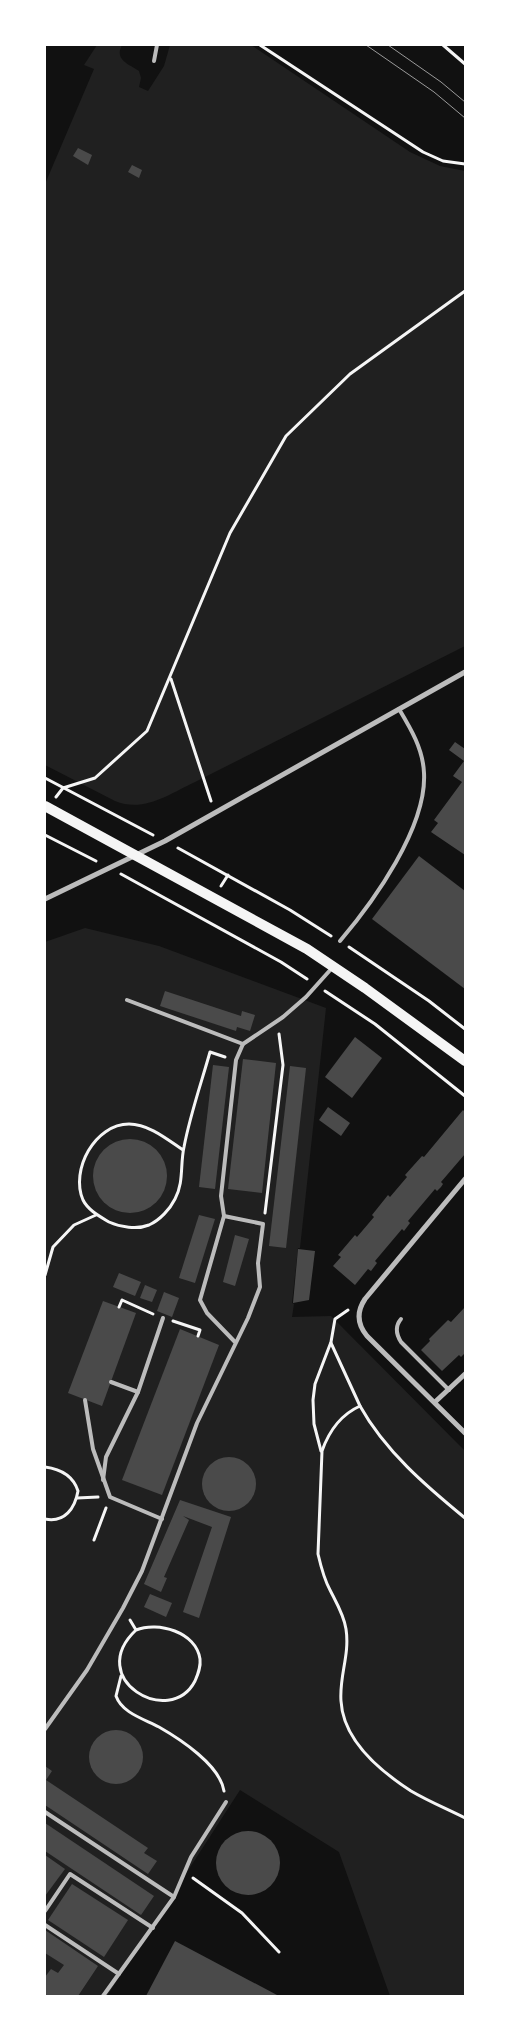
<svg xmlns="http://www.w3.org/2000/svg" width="510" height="2041" viewBox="0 0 510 2041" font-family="'Golos Text',sans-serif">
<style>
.green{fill:#202020}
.building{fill:#4a4a4a}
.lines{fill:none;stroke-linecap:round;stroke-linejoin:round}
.path{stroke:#f5f5f5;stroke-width:3}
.service{stroke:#bcbcbc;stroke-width:4}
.minor{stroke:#bcbcbc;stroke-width:5}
.secondary{stroke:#f5f5f5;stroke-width:10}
.tram{stroke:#9a9a9a;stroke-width:1}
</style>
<rect width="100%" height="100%" fill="#111"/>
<g class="green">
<path d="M97,45H122C114,60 129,64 139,71L141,78L139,87L148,91L164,66L170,45H251L410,152L440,166L465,171V646L195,782C169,794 144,813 115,801L45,765V184L94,69L84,65Z"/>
<polygon points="85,928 159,946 326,1008 300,1248 298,1248 292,1303 294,1304 292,1317 331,1316 465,1451 465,1996 390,1996 339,1852 240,1790 107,1996 45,1996 45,942"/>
</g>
<g class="building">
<polygon points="78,148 92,155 88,165 73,156"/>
<polygon points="132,165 142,170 139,178 128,172"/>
<polygon points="455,742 465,749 465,855 431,832 438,823 434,820 462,782 453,776 464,761 449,750"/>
<polygon points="419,856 465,891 465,989 372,919"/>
<polygon points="165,991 241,1016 242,1011 255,1015 250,1031 237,1027 236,1031 160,1006"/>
<polygon points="355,1037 382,1058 352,1098 325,1077"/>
<polygon points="243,1059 276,1063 262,1193 228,1189"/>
<polygon points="213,1065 229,1067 215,1189 199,1187"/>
<polygon points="290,1066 306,1068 286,1248 269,1246"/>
<polygon points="328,1107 350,1123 341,1136 319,1120"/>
<polygon points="463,1110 465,1112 465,1154 441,1182 443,1184 441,1187 437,1191 435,1189 408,1221 410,1223 404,1231 402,1229 375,1261 377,1263 371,1271 368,1269 355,1285 333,1266 341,1257 338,1255 355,1235 357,1237 374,1217 372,1215 388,1195 390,1197 407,1177 405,1175 422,1156 424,1157"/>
<circle cx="130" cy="1176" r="37"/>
<polygon points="199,1215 215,1219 195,1283 179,1278"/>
<polygon points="235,1235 249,1239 235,1286 223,1282"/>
<polygon points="298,1249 315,1251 309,1300 293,1303"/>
<polygon points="119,1273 141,1282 135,1296 113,1287"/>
<polygon points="145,1285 157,1290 152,1302 140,1298"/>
<polygon points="164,1292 179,1298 172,1317 157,1311"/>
<polygon points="103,1301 136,1313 102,1406 68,1393"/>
<polygon points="465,1307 465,1353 461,1357 459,1355 442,1371 421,1350 430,1341 429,1339 448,1320 451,1322"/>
<polygon points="180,1329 219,1345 162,1495 122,1480"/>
<circle cx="229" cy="1484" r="27"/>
<polygon points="180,1500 231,1517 199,1618 183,1612 212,1527 183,1516 189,1520 164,1577 167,1578 161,1592 144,1584"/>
<polygon points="150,1594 172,1603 166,1617 144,1607"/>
<circle cx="116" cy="1757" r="27"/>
<polygon points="45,1766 52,1771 46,1780 148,1848 144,1853 157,1861 148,1874 45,1805"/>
<polygon points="45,1823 154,1896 141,1915 45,1851"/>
<circle cx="248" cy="1863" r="32"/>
<polygon points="45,1855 65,1869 45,1896"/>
<polygon points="72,1884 128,1920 104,1957 48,1920"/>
<polygon points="45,1930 98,1966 78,1996 45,1996 45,1977 51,1969 58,1973 64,1965 45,1953"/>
<polygon points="175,1941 277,1995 276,1996 146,1996"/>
</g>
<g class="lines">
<g class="path">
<polyline points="260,45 423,152 443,161 465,164"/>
<polyline points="443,45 465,64"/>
<polyline points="171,679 211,801"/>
<polyline points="45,778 153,835"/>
<polyline points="56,797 63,788 95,778 147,731 230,533 286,436 350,374 465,291"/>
<polyline points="45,835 96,861"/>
<polyline points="178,848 290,910 331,936"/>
<polyline points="121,874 281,962 307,979"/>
<polyline points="221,886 228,875"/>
<polyline points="349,947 429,1001 465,1029"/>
<polyline points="325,991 375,1024 465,1096"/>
<path d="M183,1150C168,1140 149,1124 129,1124C95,1124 70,1170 83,1200C88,1210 99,1216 109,1222C120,1227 137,1230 149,1225C160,1220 170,1209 175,1199C184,1182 180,1165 184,1147C190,1115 201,1084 210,1052L225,1057"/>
<polyline points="265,1213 283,1065 279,1034"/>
<polyline points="45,1275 53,1247 74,1225 96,1215"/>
<polyline points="119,1307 122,1300 153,1314"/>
<polyline points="173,1321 200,1330 198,1336"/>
<polyline points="331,1343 360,1406"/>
<polyline points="321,1451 314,1424 313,1400 315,1384 331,1342 335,1319 348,1310"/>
<path d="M45,1467C60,1469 73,1475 78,1491C75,1508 65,1523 45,1519"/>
<polyline points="77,1498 98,1497"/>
<path d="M465,1518C426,1486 385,1451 360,1406C340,1415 329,1431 322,1451L318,1554C321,1567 324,1579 330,1590C336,1602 344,1615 346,1629C350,1655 339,1676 341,1701C343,1740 380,1771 411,1791C428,1801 447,1809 465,1818"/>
<polyline points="94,1540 106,1508"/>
<path d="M130,1620L136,1630C84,1679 170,1729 195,1681C198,1674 201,1667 200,1659C196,1632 158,1621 136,1630"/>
<path d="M121,1676L116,1696C122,1713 144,1719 159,1727C180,1739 220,1765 224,1791"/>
<polyline points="193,1878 242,1913 279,1952"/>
</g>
<g class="service">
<polyline points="154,61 157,45"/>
<path d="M340,941C374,901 427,827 424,773C423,749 411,729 399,709"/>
<polyline points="127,1000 243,1044"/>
<polyline points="224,1216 221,1196 236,1060 243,1044 283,1017 306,997 332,968"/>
<path d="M401,1319C395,1326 396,1334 401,1342L449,1390"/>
<polyline points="111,1382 138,1392"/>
<polyline points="85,1400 93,1449 110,1497 162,1519"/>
<polyline points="103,1480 106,1457 138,1392 163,1318"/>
<polyline points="45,1729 87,1670 123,1608 142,1571 197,1423 248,1318 260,1287 258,1263 263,1224 224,1216 200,1300 207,1313 235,1342"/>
<polyline points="45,1812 174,1897"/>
<polyline points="45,1911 70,1874 153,1928"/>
<polyline points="45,1925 119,1974"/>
<polyline points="103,1996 174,1897 191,1857 226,1802"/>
</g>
<g class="minor">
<polyline points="45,899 165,841 465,672"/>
<path d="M465,1179L365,1299C357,1311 357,1324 367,1336L465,1433"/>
<polyline points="435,1402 465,1374"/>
</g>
<polyline class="secondary" points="45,806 307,949 365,988 465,1061"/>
<g class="tram">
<polyline points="366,45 434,92 465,118"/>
<polyline points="388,45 441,82 465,102"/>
</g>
</g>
<rect width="510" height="2041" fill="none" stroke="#ffffff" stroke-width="92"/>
</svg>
